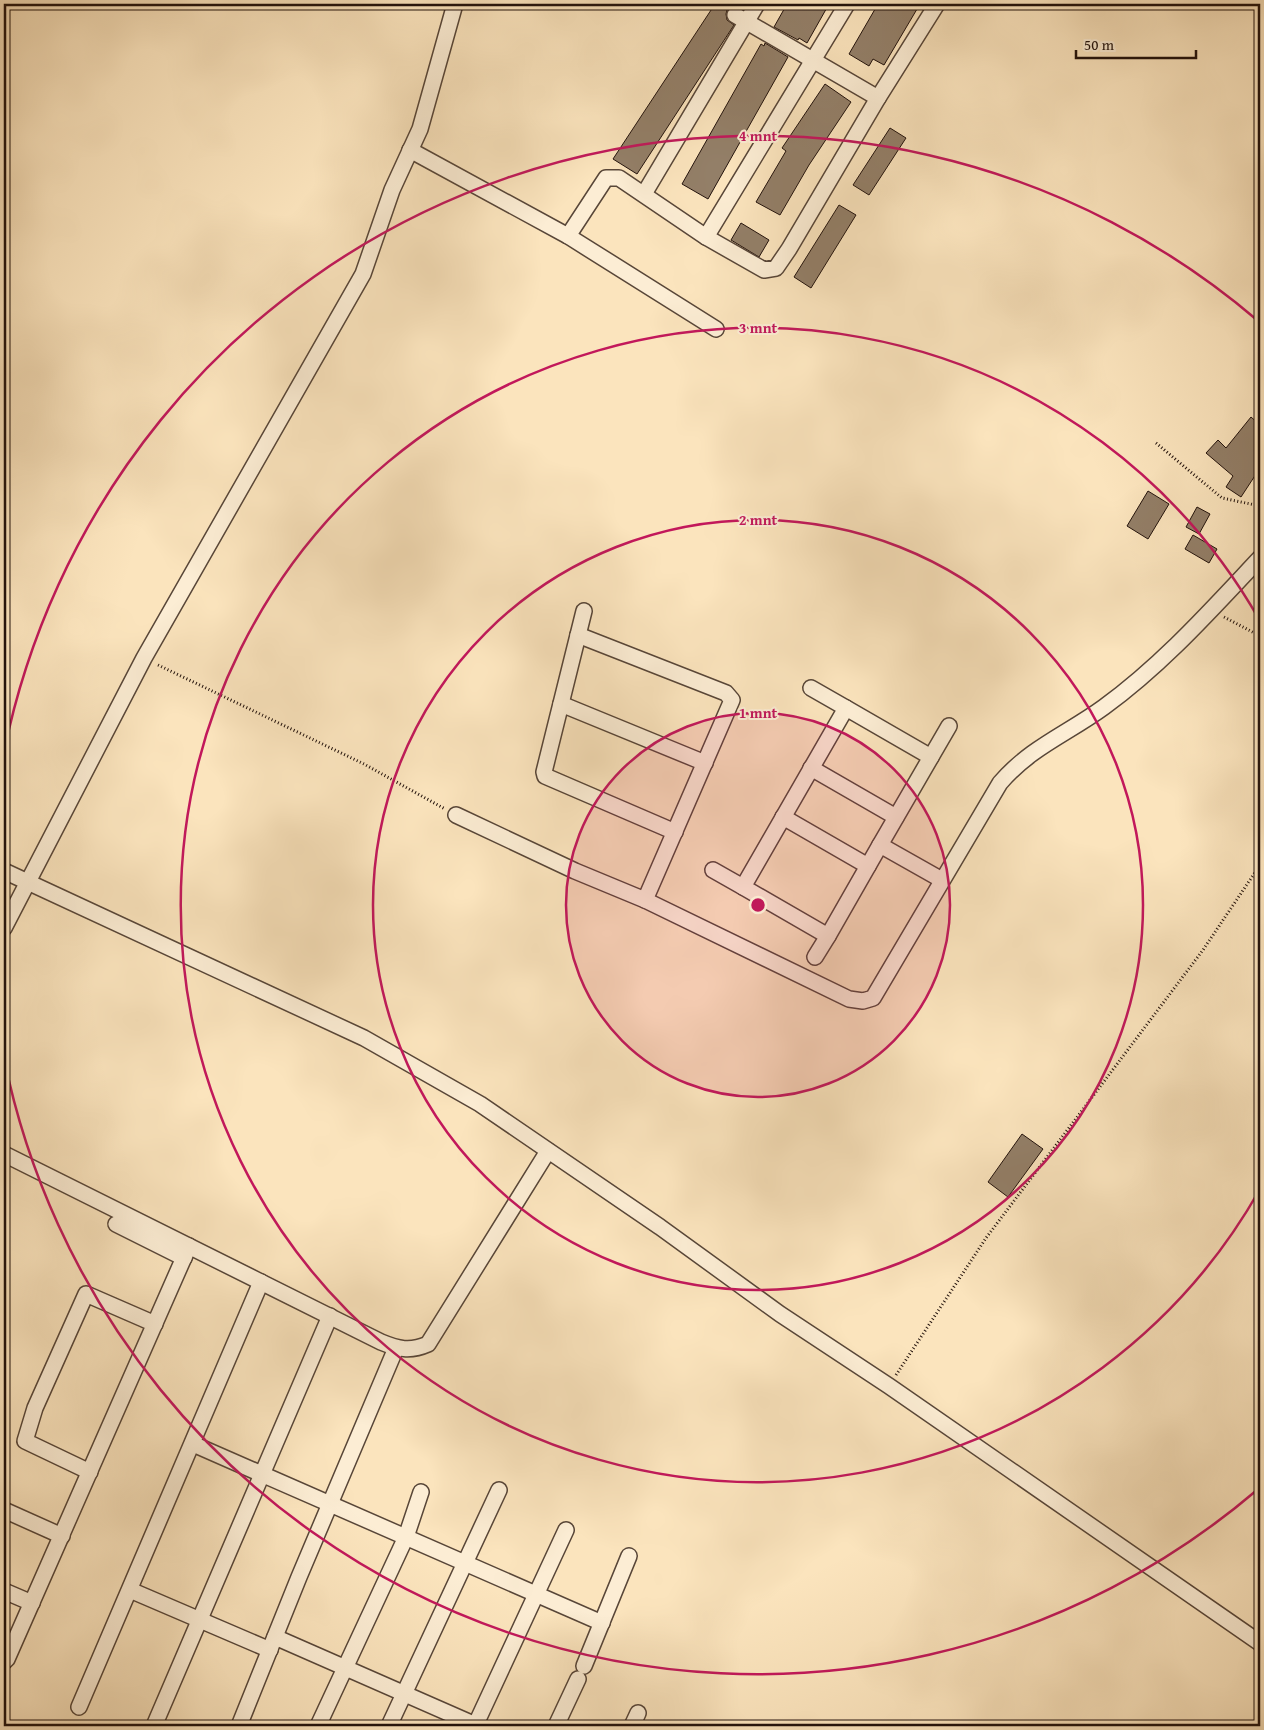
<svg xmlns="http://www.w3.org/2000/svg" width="1264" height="1730" viewBox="0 0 1264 1730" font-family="'Gentium Book Plus',serif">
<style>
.building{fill:#937f68;stroke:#22120c}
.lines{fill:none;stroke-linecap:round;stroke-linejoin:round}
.minor-casing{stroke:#584638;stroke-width:18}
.path{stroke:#22120c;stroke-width:3;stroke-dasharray:1 2.5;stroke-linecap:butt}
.minor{stroke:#fcedd4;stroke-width:15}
.ring{fill:none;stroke:#c2185b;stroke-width:2.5}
.centre{fill:#c2185b;stroke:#fcedd4;stroke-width:2.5}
.ring-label{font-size:15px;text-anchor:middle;font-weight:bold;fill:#c2185b;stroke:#fcedd4;stroke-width:4;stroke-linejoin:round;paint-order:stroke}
</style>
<rect width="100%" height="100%" fill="#fbe4bd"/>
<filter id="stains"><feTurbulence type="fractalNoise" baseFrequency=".004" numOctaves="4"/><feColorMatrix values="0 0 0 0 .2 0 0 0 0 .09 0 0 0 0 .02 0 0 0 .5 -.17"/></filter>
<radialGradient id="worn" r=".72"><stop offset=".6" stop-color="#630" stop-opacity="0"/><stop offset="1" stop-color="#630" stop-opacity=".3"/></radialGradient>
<g class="building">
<polygon points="715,4 736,4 727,10 726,14 727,20 734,25 637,174 613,159"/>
<polygon points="787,4 829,4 807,43 799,38 798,40 774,27"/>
<polygon points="878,4 920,4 884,65 873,59 869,66 849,54"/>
<polygon points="765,43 788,57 708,199 682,184 761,44 764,46"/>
<polygon points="825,84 851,102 809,165 780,215 756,202 786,151 782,148"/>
<polygon points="890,128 906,138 869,195 853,185"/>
<polygon points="839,205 856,215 811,288 794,277"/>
<polygon points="741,223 769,240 759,257 731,240"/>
<polygon points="1251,417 1260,425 1260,468 1241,497 1226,487 1233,476 1206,453 1218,440 1226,448"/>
<polygon points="1148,491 1169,504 1148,539 1127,526"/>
<polygon points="1197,507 1210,514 1199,534 1186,527"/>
<polygon points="1193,535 1217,549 1209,563 1185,549"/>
<polygon points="1022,1134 1043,1149 1008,1197 988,1182"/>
</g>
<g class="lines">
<g class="minor-casing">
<g id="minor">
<polyline points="735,15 878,98"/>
<polyline points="410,150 568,236 716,329"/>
<polyline points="644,194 757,4"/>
<polyline points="568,236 606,178 619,178 706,237 764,270 776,268 789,249 878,98 937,4"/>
<polyline points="706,237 847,4"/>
<polyline points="584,611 544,772 545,776 675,832"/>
<polyline points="578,635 726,693 732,700 645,900"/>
<polyline points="811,688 846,708"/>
<polyline points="561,704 705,763"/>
<polyline points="931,757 949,726"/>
<polyline points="811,768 896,817"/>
<path d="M456,815L575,871L645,900L849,999L863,1001L873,998L1000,783C1031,747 1067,734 1104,707C1162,665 1211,610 1260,558"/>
<polyline points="783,817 868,866 880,845"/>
<polyline points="868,866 828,936 743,887 846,708 931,757 880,845 942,880"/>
<polyline points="713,870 743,887"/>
<polyline points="4,871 364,1038 480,1104 660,1227 780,1314 889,1386 1260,1643"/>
<polyline points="4,928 144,658 363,274 392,190 420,129 455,4"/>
<polyline points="815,957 828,936"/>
<path d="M4,1154L381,1342C398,1349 410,1352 428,1344L548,1151"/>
<polyline points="116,1224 184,1258"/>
<polyline points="193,1444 602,1623"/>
<polyline points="90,1472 25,1441 35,1408 86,1294 155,1324"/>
<polyline points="4,1510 62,1536"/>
<polyline points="130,1590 270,1650"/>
<polyline points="4,1591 32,1603"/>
<polyline points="275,1637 478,1726"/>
<polyline points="4,1662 7,1659 189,1246"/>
<polyline points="584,1666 629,1556"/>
<polyline points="79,1707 261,1282"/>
<polyline points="154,1726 330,1316"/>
<polyline points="239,1726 299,1577 396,1348"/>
<polyline points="318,1726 406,1537 421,1492"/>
<polyline points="389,1726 499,1490"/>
<polyline points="475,1726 566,1530"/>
<polyline points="556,1726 578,1679"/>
<polyline points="632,1726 638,1713"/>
</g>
</g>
<g class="path">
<polyline points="1156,443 1222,498 1260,506"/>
<polyline points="1224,617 1260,636"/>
<polyline points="158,665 364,764 445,809"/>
<polyline points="896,1375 986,1238 1203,950 1260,865"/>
</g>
<use href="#minor" class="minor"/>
</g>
<circle cx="758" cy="905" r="192" fill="#c2185b" fill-opacity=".12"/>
<g class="ring">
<circle cx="758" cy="905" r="192"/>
<circle cx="758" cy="905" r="385"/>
<path d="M1260 1189A577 577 0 1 1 1260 621"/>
<path d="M1257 1490A769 769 0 0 1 4 1058M4 752A769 769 0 0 1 1257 320"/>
</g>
<circle cx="758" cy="905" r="8" class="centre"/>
<g class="ring-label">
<text x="758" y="141">4 mnt</text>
<text x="758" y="333">3 mnt</text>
<text x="758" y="525">2 mnt</text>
<text x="758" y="718">1 mnt</text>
</g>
<rect width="1264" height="1730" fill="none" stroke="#fbe4bd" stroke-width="20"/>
<rect x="5" y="5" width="1254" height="1720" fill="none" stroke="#22120c" stroke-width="2.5"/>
<rect x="10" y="10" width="1244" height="1710" fill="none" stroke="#22120c"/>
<path d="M1076 50v8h120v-8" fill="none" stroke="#22120c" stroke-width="2.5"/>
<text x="1084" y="50" font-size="15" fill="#22120c" stroke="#fcedd4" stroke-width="4" paint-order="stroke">50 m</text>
<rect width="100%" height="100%" filter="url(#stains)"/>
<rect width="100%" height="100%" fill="url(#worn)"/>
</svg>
